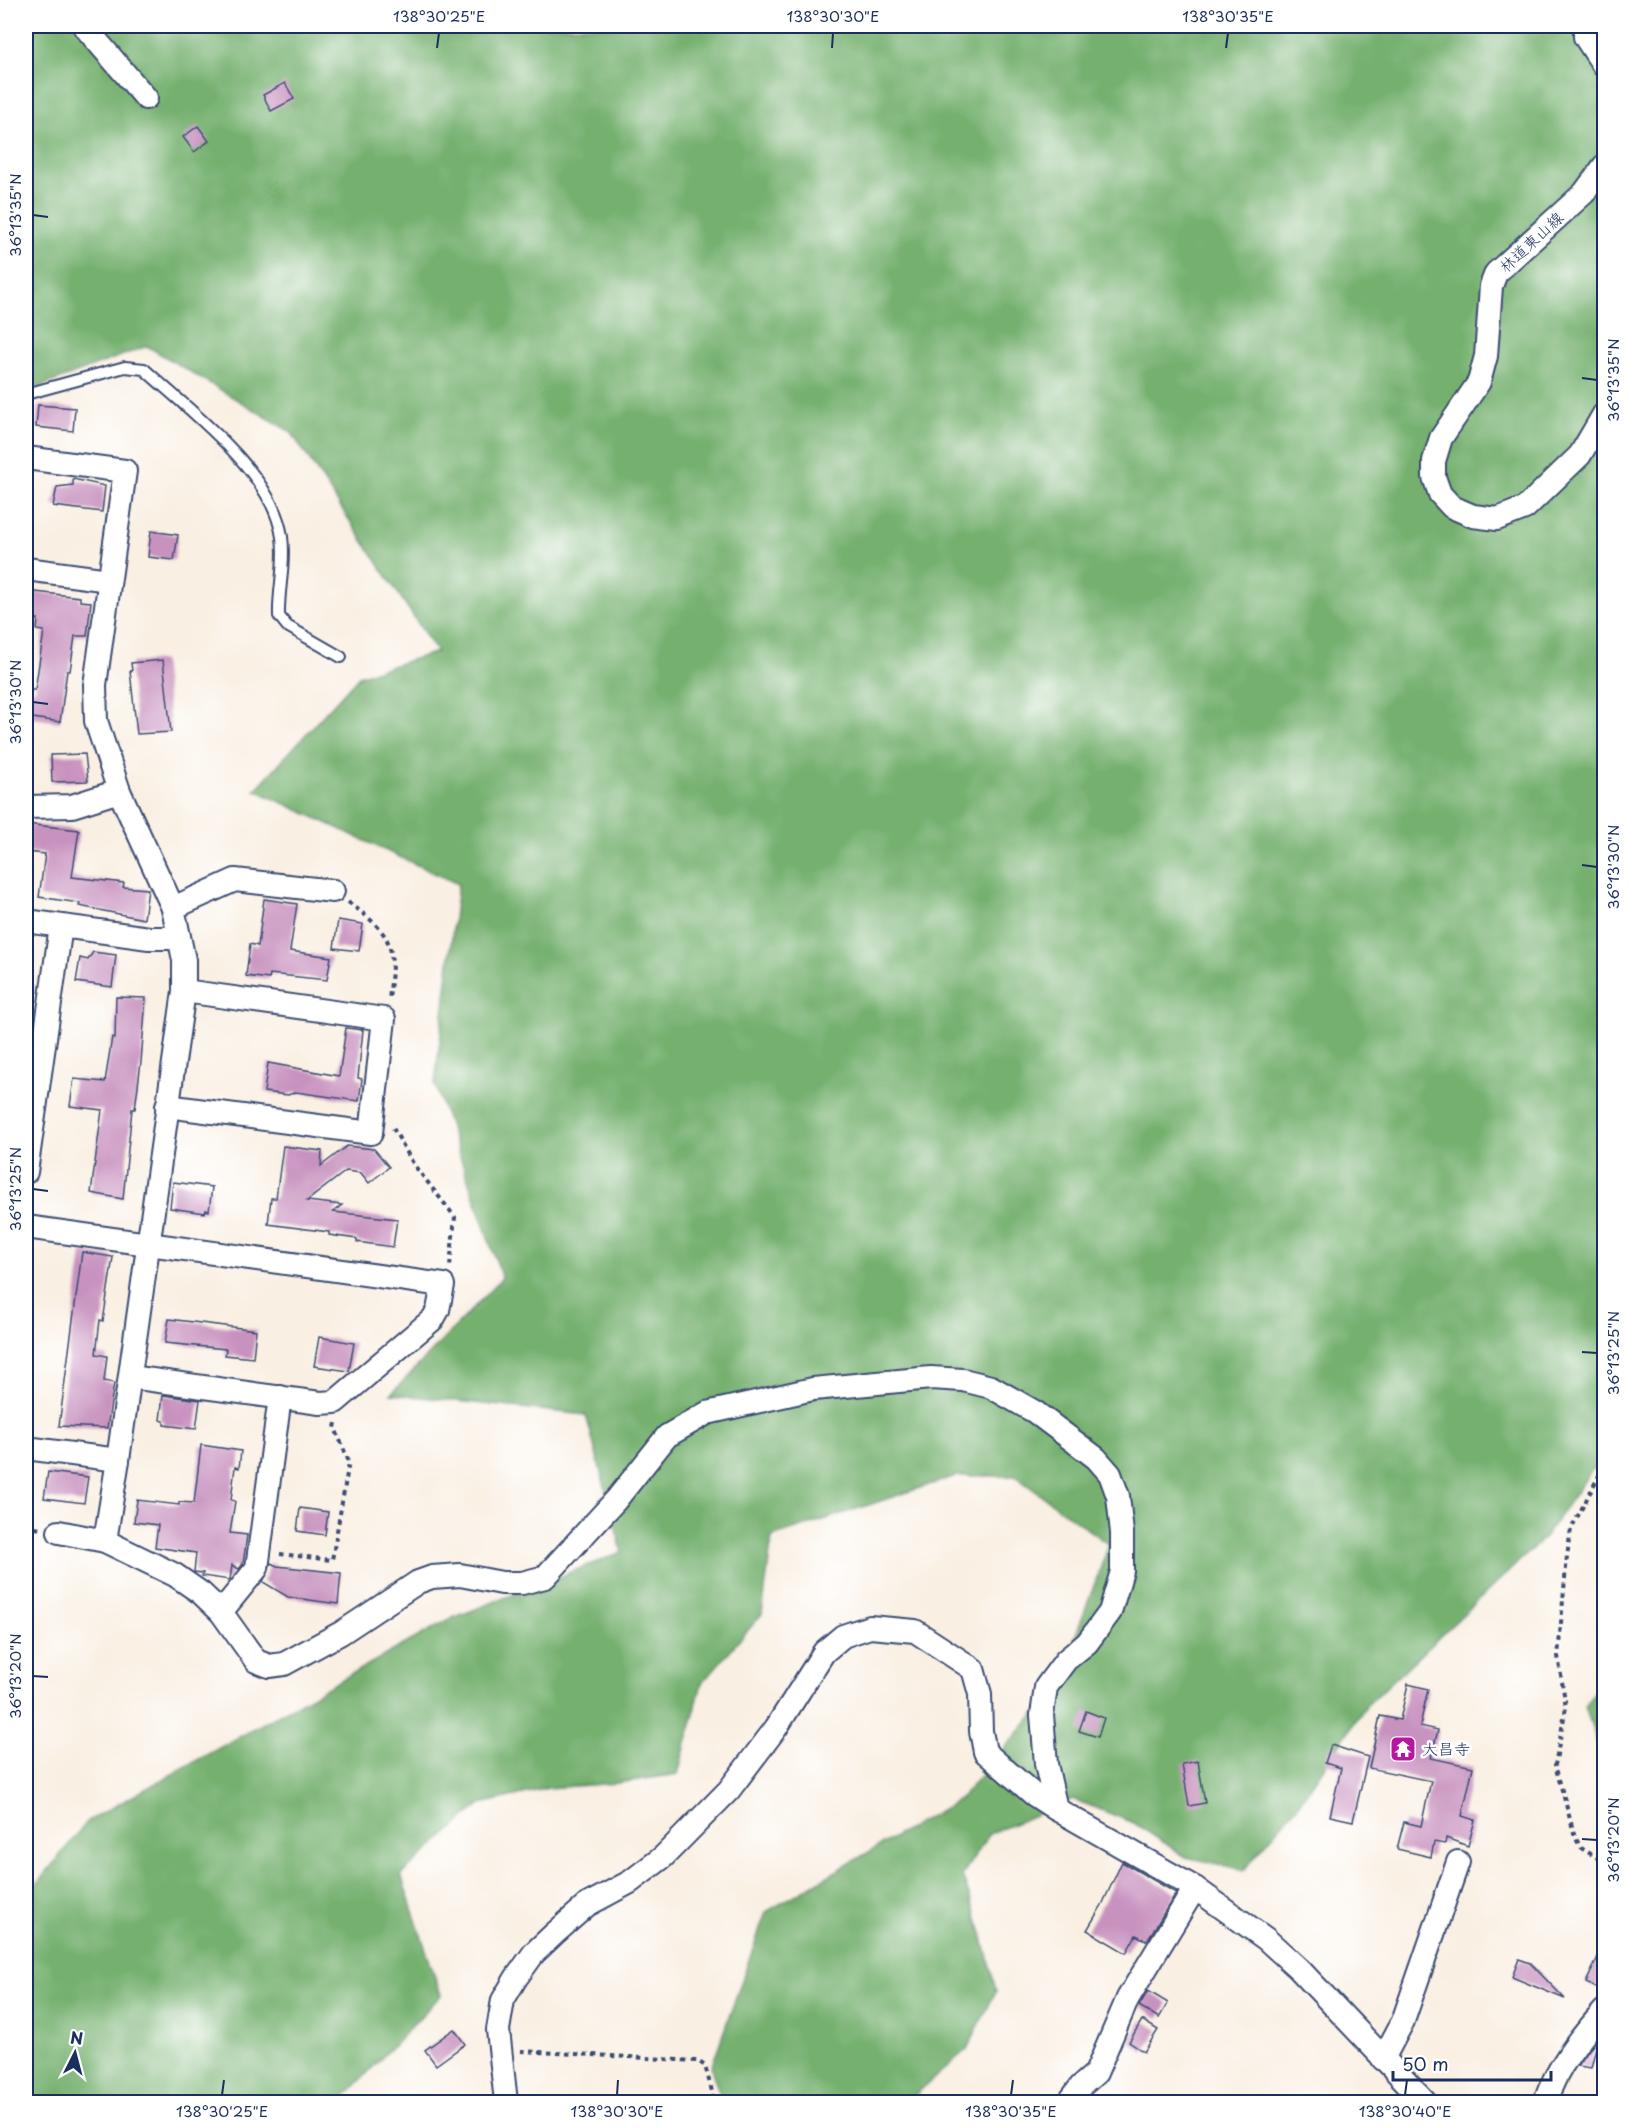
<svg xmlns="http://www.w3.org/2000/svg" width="1630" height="2128" viewBox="0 0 1630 2128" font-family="'Playpen Sans','Klee One',sans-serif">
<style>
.forest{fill:#75b06e;stroke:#487066;stroke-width:1.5}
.building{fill:#c892bf}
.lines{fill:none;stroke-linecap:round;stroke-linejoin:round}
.lane-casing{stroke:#3c4c72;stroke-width:14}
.street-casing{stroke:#3c4c72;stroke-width:26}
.path{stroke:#3c4c72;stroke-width:4;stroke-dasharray:4.5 4.5;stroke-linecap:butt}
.lane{stroke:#fff;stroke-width:10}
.street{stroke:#fff;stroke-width:22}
.ticks{fill:none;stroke:#1b2f5e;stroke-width:2}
.labels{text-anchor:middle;stroke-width:5;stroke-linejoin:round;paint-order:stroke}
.street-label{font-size:16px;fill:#1b2f5e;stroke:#fff}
.poi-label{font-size:16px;fill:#1b2f5e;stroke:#fff;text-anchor:start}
.neatline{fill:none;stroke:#1b2f5e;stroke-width:2}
.ticks-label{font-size:15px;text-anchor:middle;fill:#1b2f5e}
</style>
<rect width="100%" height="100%" fill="#fff"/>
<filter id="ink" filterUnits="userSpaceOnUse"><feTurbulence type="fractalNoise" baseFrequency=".0167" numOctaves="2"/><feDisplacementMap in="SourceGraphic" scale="12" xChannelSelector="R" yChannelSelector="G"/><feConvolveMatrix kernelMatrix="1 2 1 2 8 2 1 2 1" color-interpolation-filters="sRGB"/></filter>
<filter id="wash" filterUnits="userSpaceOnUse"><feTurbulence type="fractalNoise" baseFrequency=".008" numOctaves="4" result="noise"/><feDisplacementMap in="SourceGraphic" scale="24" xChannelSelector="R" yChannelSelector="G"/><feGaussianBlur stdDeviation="1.35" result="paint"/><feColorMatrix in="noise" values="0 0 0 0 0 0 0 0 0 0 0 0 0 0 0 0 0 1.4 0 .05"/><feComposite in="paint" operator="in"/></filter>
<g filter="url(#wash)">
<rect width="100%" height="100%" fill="#f9efe2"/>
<g class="forest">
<polygon points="26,26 1604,26 1604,1453 1544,1538 1365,1707 1299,1804 1244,1870 1186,1857 1134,1823 1073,1799 989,1834 962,1875 982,1933 996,1991 967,2049 907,2102 722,2102 711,2068 766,1912 960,1799 1055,1691 1109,1545 1015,1476 956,1476 772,1537 762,1614 702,1683 678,1774 618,1783 548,1788 481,1804 401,1875 441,1995 340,2102 26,2102 26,1897 88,1821 450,1619 622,1552 586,1415 391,1394 502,1278 435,1084 458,884 255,790 359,676 437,652 291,432 147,346 26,392"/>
<polygon points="1604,1675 1604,1762 1585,1707"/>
</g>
<g id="blocks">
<g class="building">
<polygon points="285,83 294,99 271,111 263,95"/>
<polygon points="198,126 209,141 194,152 183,137"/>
<polygon points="38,405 75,408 73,431 36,427"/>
<polygon points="73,479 105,486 102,512 53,506 57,487 73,485"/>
<polygon points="151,531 178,535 174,560 148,557"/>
<polygon points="26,591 80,597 80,601 91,602 87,636 75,636 70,671 67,671 60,722 26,717 31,690 35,690 44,631 37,630 38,619 26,618"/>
<polygon points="163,660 171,732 137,734 130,671 132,671 131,663"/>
<polygon points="85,754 88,781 52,782 51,755"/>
<polygon points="26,824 79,830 72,877 124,883 123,887 148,889 144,919 79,906 80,903 39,897 45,854 26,852"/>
<polygon points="264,899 297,904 290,951 331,957 327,980 270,974 269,979 246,976 250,944 258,946"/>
<polygon points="338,920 363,924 359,951 334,948"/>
<polygon points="93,952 116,955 112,987 76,982 80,958 88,960"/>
<polygon points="116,997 146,998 141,1062 135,1109 132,1109 123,1199 91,1193 102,1110 70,1106 74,1079 105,1082 112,1037 115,1038"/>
<polygon points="346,1028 363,1030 358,1078 362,1079 359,1101 296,1092 288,1095 264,1092 268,1063 339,1076"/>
<polygon points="283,1146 322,1151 321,1166 347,1146 374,1149 389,1167 369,1183 361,1173 346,1171 307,1201 342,1205 333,1212 397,1219 393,1247 357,1242 357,1239 329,1235 329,1232 268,1224 271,1198 276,1198"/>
<polygon points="173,1182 212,1187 209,1211 206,1210 205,1213 170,1208"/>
<polygon points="82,1252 113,1257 103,1321 100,1320 96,1354 107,1356 104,1381 114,1383 107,1428 59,1426"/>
<polygon points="169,1319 256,1330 253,1358 225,1355 226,1349 165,1343"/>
<polygon points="319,1337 354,1343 349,1371 314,1366"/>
<polygon points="163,1395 200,1400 196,1429 164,1425 164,1421 160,1420"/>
<polygon points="201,1445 241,1451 239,1468 235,1467 231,1500 235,1501 230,1533 247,1535 243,1564 239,1569 232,1565 230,1580 202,1576 203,1573 194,1572 196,1553 155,1547 158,1525 134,1522 137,1500 179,1505 179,1502 194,1503"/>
<polygon points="48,1472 88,1477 84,1503 44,1498"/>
<polygon points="300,1508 328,1512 325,1535 297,1531"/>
<polygon points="271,1563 277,1566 341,1573 338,1604 288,1597 263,1582"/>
<polygon points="1408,1684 1428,1689 1420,1726 1438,1730 1431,1758 1473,1767 1462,1816 1475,1820 1468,1846 1446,1838 1445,1844 1434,1842 1431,1857 1397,1849 1404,1822 1421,1826 1431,1781 1369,1768 1380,1716 1400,1720"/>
<polygon points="1086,1711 1104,1718 1098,1737 1079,1731"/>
<polygon points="1331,1745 1368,1757 1353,1821 1330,1816 1341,1768 1325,1763"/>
<polygon points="1198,1761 1205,1803 1189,1806 1182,1764"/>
<polygon points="1122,1862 1176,1893 1147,1941 1136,1935 1126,1953 1087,1930 1102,1905"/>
<polygon points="1605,1942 1605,1992 1586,1983"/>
<polygon points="1519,1959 1530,1963 1565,1999 1512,1977"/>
<polygon points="1148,1991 1168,2003 1159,2018 1139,2006"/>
<polygon points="1142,2020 1158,2030 1144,2052 1129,2042"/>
<polygon points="454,2029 465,2044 436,2065 425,2050"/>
<polygon points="1598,2039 1591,2068 1578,2066 1588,2051"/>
</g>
</g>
</g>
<g filter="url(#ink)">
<use href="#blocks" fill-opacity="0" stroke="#3c4c72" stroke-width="1.5"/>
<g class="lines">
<g class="lane-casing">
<path id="lane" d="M26,394L125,367L144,369C190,411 273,472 282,537C286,564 278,589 279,616L287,626L341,657"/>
</g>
<g class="street-casing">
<g id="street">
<polyline points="84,26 146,98"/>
<polyline points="1585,26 1585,37 1604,66"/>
<polyline points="1604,166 1584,193 1496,273 1491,286 1486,356 1479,382 1441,438 1434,461 1434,477 1440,494 1452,507 1473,516 1497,519 1525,508 1580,455 1604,414"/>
<polyline points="26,458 125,471 95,685 96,721 119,791 173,908"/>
<polyline points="26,569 109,580"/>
<polyline points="26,807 72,806 119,791"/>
<polyline points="26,921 149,938 179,938"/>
<polyline points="167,1106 371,1133 384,1019 184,991"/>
<polyline points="26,1172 61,926"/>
<polyline points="26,1227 443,1285 438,1310 433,1319 335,1402 320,1403 130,1377"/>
<polyline points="26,1448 118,1460 184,991 184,960 173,908 235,880 333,891"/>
<polyline points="59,1532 105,1541 175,1575 201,1593 221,1612 256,1661 269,1666 284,1664 341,1633 418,1582 432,1577 460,1575 502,1583 522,1583 545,1577 616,1500 667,1436 707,1413 813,1389 931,1378 963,1380 991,1387 1035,1412 1096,1458 1110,1474 1118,1496 1122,1533 1122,1571 1110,1612 1087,1643 1066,1660 1046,1687 1042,1715 1046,1764 1056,1809 1195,1888 1266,1939 1299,1969 1425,2102"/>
<polyline points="105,1541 118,1460"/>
<polyline points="221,1612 257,1568 280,1397"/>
<polyline points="1383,2059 1403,2021 1458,1862"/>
<polyline points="506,2102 498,2030 503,2000 516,1978 534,1953 554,1934 587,1905 630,1882 663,1857 729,1790 776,1728 824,1652 843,1636 870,1627 915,1631 973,1669 980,1694 981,1731 985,1752 1033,1794 1056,1809"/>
<polyline points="1069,2102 1081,2086 1096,2073 1128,1998 1195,1888"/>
<path d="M1545,2102C1556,2068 1580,2038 1604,2011"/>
</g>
</g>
<g class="path">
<path d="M348,902C393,935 396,944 389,999"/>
<polyline points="393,1128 414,1165 455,1217 450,1266"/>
<polyline points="1604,1466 1571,1529 1567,1556 1558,1656 1566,1707 1555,1765 1575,1837 1581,1848 1604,1862"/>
<polyline points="26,1526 40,1529"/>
<polyline points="280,1554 332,1560 349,1462 335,1428 336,1423"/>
<polyline points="521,2051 698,2061 705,2066 715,2102"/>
</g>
<use href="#lane" class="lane"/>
<use href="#street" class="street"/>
</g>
</g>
<path class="ticks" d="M437,48L439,33M832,48L833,33M1226,48L1228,33M33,215L48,217M1582,378L1597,380M33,702L48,704M1582,865L1597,867M33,1189L48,1191M1582,1352L1597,1353M33,1676L48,1677M1582,1839L1597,1840M222,2095L224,2080M617,2095L618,2080M1011,2095L1013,2080M1405,2095L1407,2080"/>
<defs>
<g id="temple-square" transform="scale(1.35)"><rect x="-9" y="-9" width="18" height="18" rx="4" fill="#b5179e" stroke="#fff"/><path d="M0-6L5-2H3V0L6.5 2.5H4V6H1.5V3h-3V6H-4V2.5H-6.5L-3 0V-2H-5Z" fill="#fff"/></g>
</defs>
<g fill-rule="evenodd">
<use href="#temple-square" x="1403" y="1749"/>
</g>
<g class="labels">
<g class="street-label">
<text transform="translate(1531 242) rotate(-43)" y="6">林道東山線</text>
</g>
<g class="poi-label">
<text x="1422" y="1755">大昌寺</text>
</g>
</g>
<rect width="1630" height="2128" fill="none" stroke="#fff" stroke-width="66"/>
<g transform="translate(75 2053) rotate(6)" stroke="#ffffff" stroke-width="4.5" paint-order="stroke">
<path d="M0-4.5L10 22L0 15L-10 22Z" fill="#1b2f5e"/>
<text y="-9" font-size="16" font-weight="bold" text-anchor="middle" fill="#1b2f5e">N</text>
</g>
<path d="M1393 2071v9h158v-9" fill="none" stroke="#1b2f5e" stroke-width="3"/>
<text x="1402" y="2071" font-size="18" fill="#1b2f5e" stroke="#ffffff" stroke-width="4.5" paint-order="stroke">50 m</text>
<rect x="33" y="33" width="1564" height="2062" class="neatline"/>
<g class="ticks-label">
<text x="439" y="22">138°30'25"E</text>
<text x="833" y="22">138°30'30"E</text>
<text x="1228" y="22">138°30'35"E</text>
<text transform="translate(16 215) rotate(-90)" y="5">36°13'35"N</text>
<text transform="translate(1614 380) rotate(-90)" y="5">36°13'35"N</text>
<text transform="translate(16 702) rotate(-90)" y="5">36°13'30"N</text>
<text transform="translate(1614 867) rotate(-90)" y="5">36°13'30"N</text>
<text transform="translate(16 1189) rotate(-90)" y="5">36°13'25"N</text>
<text transform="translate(1614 1353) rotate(-90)" y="5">36°13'25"N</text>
<text transform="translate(16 1676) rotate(-90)" y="5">36°13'20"N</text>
<text transform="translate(1614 1840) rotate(-90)" y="5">36°13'20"N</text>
<text x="222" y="2117">138°30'25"E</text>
<text x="617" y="2117">138°30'30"E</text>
<text x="1011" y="2117">138°30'35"E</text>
<text x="1405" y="2117">138°30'40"E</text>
</g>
</svg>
